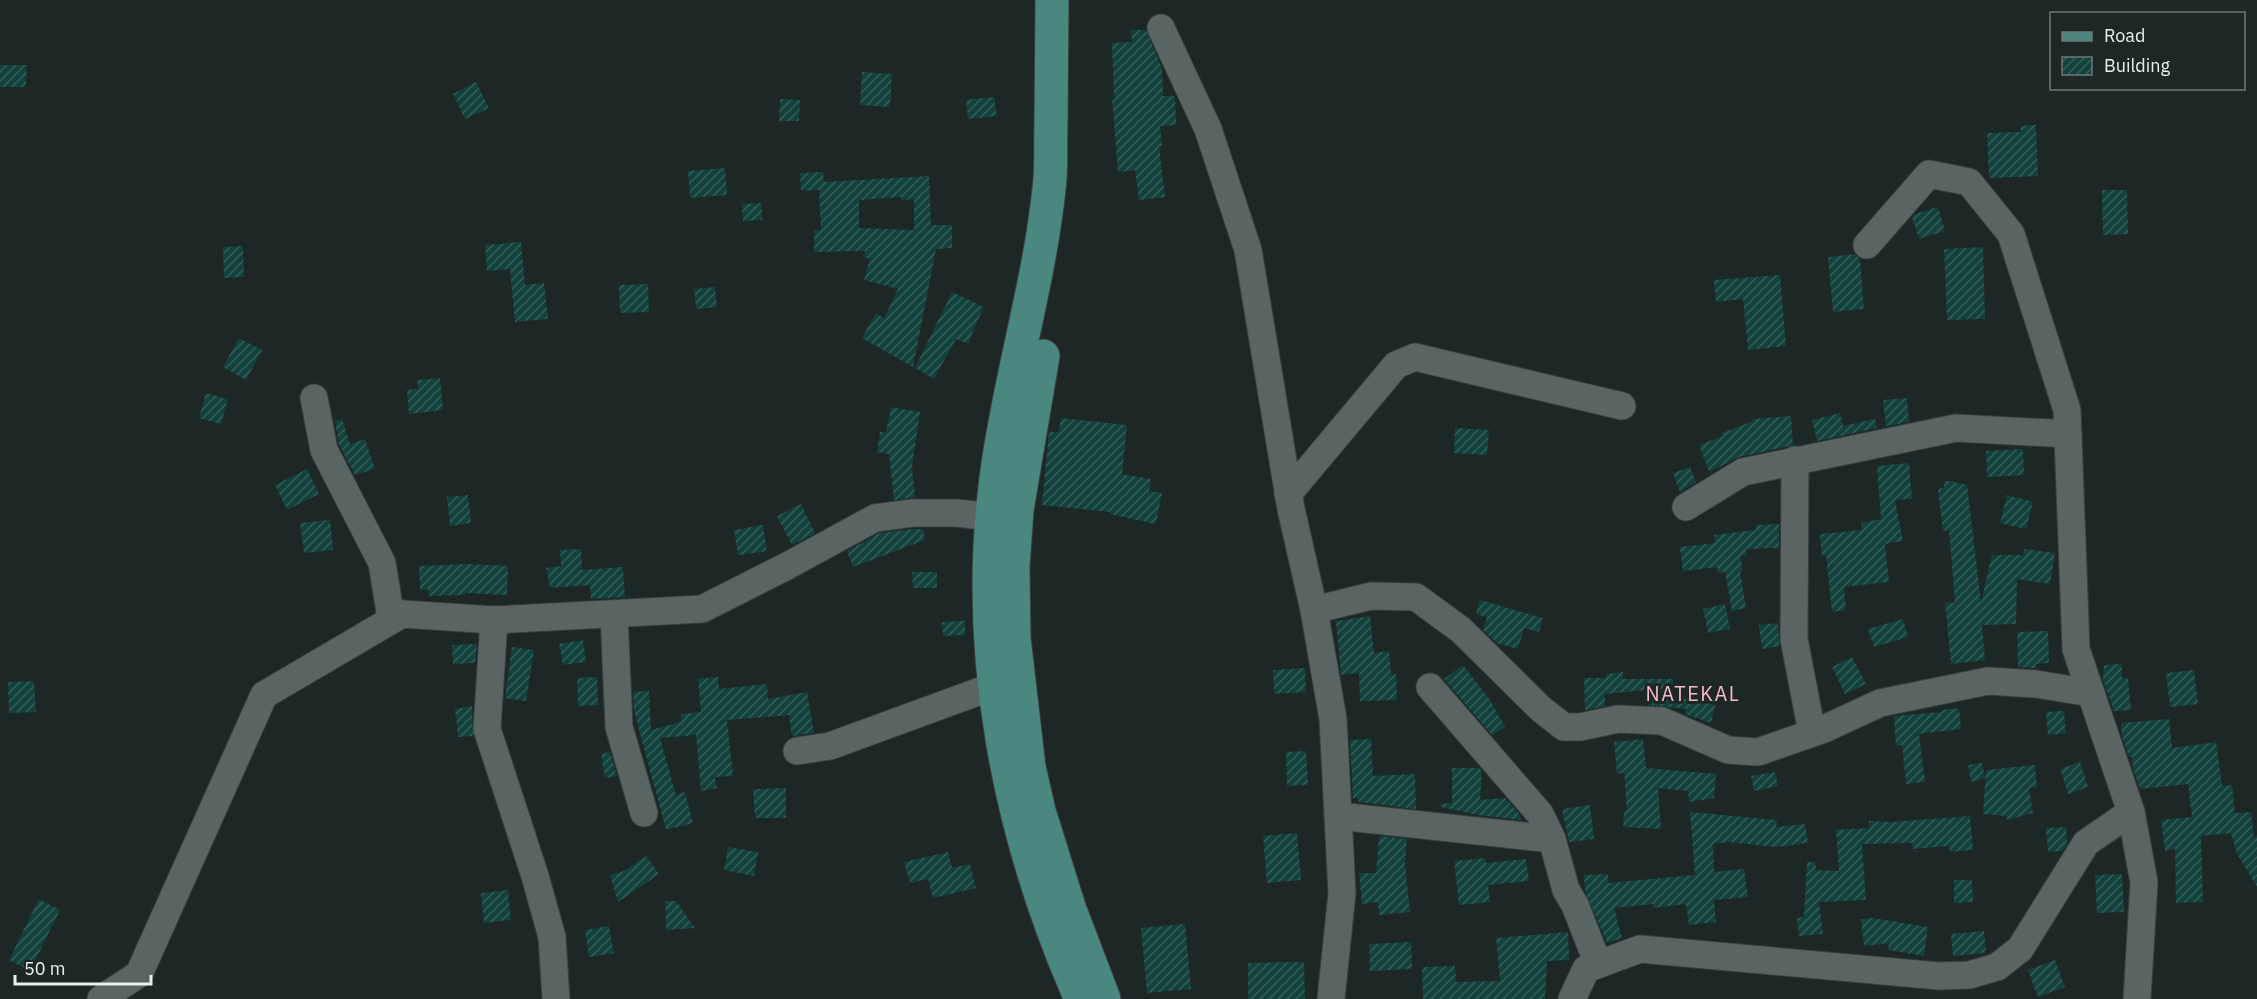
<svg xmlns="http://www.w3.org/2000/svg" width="2257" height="999" viewBox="0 0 2257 999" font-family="'IBM Plex Sans',sans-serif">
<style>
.building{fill:url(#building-hatch);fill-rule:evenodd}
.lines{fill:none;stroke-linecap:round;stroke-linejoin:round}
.minor-casing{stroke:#394140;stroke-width:29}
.major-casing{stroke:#394140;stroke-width:35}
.minor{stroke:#5a6563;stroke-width:27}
.major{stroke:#49877f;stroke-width:33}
.labels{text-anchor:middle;stroke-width:6;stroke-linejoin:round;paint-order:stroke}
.quarter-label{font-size:20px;letter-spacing:1.5px;fill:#fab8cc;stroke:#1d2725}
</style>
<defs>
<pattern id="building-hatch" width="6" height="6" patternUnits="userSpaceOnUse" patternTransform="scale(1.5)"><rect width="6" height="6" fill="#13423c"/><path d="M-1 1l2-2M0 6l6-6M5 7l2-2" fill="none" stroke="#355e58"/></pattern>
</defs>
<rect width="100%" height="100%" fill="#1d2725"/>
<g class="building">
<polygon points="1131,30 1146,30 1162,68 1163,96 1175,96 1176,125 1160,126 1162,146 1159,146 1165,197 1139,200 1135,170 1118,172 1112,99 1114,99 1112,43 1132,42"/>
<polygon points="0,65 27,65 26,87 0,87"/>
<polygon points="862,72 892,74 890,107 860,105"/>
<polygon points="476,82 489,108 465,119 453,94"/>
<polygon points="994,97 997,116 968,119 966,100"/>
<polygon points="780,99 800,100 799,121 779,121"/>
<polygon points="2036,125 2038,176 1989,178 1987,133 2021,132 2020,126"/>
<polygon points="725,168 727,195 690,198 688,171"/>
<path d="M823,172L824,182L929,176L931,225H952V248L936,249L913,367L862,338L876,313L884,318L898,289L864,280L870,258H864L865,251L814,252V230H821L819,190L801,191L800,173ZM901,197V200L914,199V230L859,228V200Z"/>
<polygon points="2102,190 2127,190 2128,234 2103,235"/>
<polygon points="762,203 762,220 743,221 742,204"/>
<polygon points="1938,207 1945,231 1919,239 1912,217 1915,214"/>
<polygon points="521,242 525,285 544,283 548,319 515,322 510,269 487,271 485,245"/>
<polygon points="243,246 244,277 224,278 223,247"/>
<polygon points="1983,247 1985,319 1947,320 1944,249"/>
<polygon points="1855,254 1860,259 1864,309 1833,312 1828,257"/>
<polygon points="1780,275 1786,346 1748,350 1743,299 1716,302 1714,280"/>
<polygon points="648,284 649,312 620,313 619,285"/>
<polygon points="715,287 717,307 696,309 694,289"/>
<polygon points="952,292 984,307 973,331 969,344 956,339 934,379 915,368"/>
<polygon points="239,338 262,350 246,380 223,367"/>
<polygon points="440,378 443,410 409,414 407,390 418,389 417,380"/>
<polygon points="206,393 228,399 221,424 199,418"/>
<polygon points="1907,398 1909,422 1886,426 1883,400"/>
<polygon points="891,407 920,412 912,467 915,497 894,500 889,454 877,452 880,432 886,433"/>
<polygon points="1840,413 1843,426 1875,419 1877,428 1817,441 1812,420"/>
<polygon points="1791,416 1793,445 1739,457 1709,472 1699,445 1723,436 1722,433 1753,421 1753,419"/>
<polygon points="1061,418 1127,425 1122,474 1151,479 1149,491 1162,493 1156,524 1109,514 1110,512 1042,505 1049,432 1059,432"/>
<polygon points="342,419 350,444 365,439 375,469 355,475 339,445 335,421"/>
<polygon points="1455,428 1489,430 1487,455 1454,453"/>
<polygon points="2023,449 2024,475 1987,477 1986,451"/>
<polygon points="1909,463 1912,499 1895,500 1903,541 1885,544 1889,582 1844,587 1846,610 1832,612 1826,556 1822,556 1820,534 1862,530 1861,523 1881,519 1877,466"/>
<polygon points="1690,467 1696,482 1680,492 1673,473"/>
<polygon points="307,469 319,494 287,510 275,485"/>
<polygon points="1945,480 1967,485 1981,602 1992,555 2023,555 2024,549 2055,553 2050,584 2017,579 2016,624 1982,625 1985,660 1951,664 1945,603 1955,602 1949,530 1943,531 1938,489 1944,488"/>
<polygon points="468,495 471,523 450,526 447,497"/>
<polygon points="2007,495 2033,502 2026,529 2000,523"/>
<polygon points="801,504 815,533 792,545 777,516"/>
<polygon points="330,520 333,550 304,553 300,523"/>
<polygon points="1779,524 1779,548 1746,549 1747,555 1741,556 1742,571 1740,571 1746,608 1732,611 1725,572 1718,573 1717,567 1683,571 1680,547 1715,543 1714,535 1756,530 1756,525"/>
<polygon points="763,525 767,551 738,555 734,530"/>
<polygon points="914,529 923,529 925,540 853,567 847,551 880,533"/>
<polygon points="581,549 582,570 623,567 625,597 591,599 590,585 550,588 546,568 561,566 560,550"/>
<polygon points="469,564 508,566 507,595 465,593 465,595 429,596 428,589 420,590 419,566"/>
<polygon points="912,572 937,572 937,588 913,588"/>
<polygon points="1480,600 1543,618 1539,632 1524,628 1518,649 1497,643 1483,630 1487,617 1476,614"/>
<polygon points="1725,604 1730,629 1708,633 1703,609"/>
<polygon points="1370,616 1374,653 1389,651 1391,675 1396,674 1397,700 1360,701 1359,673 1341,675 1336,621"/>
<polygon points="1903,619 1908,637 1874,647 1868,629"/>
<polygon points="965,621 965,635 943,636 942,622"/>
<polygon points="1778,623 1779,646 1762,649 1759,625"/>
<polygon points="2048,631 2049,663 2036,664 2036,668 2018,667 2017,632"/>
<polygon points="583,640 586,662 563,665 559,644"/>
<polygon points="477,644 475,663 453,664 452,645"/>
<polygon points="512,647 534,650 526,701 505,698"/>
<polygon points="1852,657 1866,684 1845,694 1832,667"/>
<polygon points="2122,664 2122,678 2128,678 2131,710 2114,711 2103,680 2104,665"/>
<polygon points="1463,665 1490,700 1505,727 1492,735 1444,679"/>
<polygon points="1305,668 1306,692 1274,694 1273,670"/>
<polygon points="2194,670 2198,704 2170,707 2166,673"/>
<polygon points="1623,672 1623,679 1673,679 1673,696 1715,705 1711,723 1685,714 1686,709 1648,705 1647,690 1605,694 1605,706 1585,710 1584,678 1606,678 1606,674"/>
<polygon points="597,677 598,705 578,706 577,678"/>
<polygon points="718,677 719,689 767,684 768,699 807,692 814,733 792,736 789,715 727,720 733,776 715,777 717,788 701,791 696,735 660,738 676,795 685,792 693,823 666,830 634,711 633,692 649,691 651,730 681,722 681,714 701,712 698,679"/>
<polygon points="34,681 36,712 9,713 8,682"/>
<polygon points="472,706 473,736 458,737 455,709"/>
<polygon points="1959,708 1961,729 1919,734 1925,782 1906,784 1902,745 1896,746 1894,716 1942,712 1942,710"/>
<polygon points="2064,711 2066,733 2048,735 2046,712"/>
<polygon points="2169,719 2172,748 2216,742 2222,786 2232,785 2235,813 2251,812 2254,837 2257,836 2257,887 2237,854 2231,833 2201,836 2203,902 2176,903 2175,849 2165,851 2161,820 2192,817 2188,784 2140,789 2133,769 2132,757 2129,757 2122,736 2121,723"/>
<polygon points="1371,739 1373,776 1415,774 1416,809 1359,802 1358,798 1353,798 1350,740"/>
<polygon points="1643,739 1646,768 1716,774 1714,798 1689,802 1688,791 1658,788 1661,829 1623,827 1624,811 1627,811 1624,773 1617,774 1614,742"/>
<polygon points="1306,751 1308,785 1287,786 1286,752"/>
<polygon points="610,752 617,776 605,778 601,754"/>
<polygon points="2080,762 2088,787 2068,794 2060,769"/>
<polygon points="1982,763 1985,778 1971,782 1968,765"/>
<polygon points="2035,765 2037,788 2029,788 2033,813 2007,820 2006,816 1983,814 1986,770"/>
<polygon points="1452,768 1479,768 1482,771 1480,800 1505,798 1520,815 1521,820 1478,815 1441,807 1441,804 1452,803"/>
<polygon points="1775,772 1778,786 1754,791 1751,776"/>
<polygon points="786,788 786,818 755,818 753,789"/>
<polygon points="1590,805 1594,839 1569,842 1562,809"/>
<polygon points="1690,812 1777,820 1776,827 1805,824 1808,843 1775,847 1728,842 1713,844 1714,872 1744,869 1748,897 1714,900 1716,922 1689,925 1686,904 1653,908 1653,904 1614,908 1622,938 1607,943 1585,891 1584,875 1608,874 1608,883 1695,875"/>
<polygon points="1970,816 1973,850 1950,852 1949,846 1913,849 1912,843 1862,844 1866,900 1819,902 1823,934 1799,936 1797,918 1804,917 1807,862 1815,862 1816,870 1839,871 1836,830 1869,828 1869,821 1893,822"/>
<polygon points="2066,827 2067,844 2062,851 2048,852 2046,828"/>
<polygon points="1297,833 1301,880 1267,883 1263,836"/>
<polygon points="1379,836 1407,839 1405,864 1410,912 1379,915 1378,902 1362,904 1359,873 1376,873"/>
<polygon points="728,847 758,852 754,876 724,870"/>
<polygon points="948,852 952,868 970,864 976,888 933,898 928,879 910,883 904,862"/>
<polygon points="646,856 659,874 618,902 610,875 624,871"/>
<polygon points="1486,858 1486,863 1526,859 1529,881 1488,885 1490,902 1459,905 1454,861"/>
<polygon points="2122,874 2124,912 2097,913 2095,875"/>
<polygon points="1954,880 1972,880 1973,902 1954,903"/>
<polygon points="508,890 511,920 484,923 481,893"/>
<polygon points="39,899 60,910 30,971 9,960"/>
<polygon points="665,901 676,901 695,928 666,930"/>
<polygon points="1873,918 1928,927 1924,956 1888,950 1889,943 1864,946 1861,919"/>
<polygon points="1185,924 1191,989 1147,993 1141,928"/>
<polygon points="609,926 614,953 589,957 585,930"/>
<polygon points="1984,931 1986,953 1953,956 1951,934"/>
<polygon points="1568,932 1569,960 1547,961 1545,999 1423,999 1422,967 1455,966 1456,982 1500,981 1496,938"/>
<polygon points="1411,942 1412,969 1370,971 1369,944"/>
<polygon points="2055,960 2065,987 2038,997 2028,970"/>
<polygon points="1304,962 1305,999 1248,999 1248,963"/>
</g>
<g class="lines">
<g class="minor-casing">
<g id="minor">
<polyline points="1161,28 1208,129 1248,250 1291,509 1314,610 1333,719 1342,893 1331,999"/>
<polyline points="1867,245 1929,174 1969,182 2011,234 2067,410 2076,649 2131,812 2144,882 2137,999"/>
<polyline points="314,398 324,450 382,563 391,618 402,614"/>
<polyline points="1795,460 1794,639 1812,733"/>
<polyline points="1288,494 1396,365 1415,357 1622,406"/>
<polyline points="1686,507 1743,472 1956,428 2068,434"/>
<polyline points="1314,610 1371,596 1416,597 1461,630 1541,709 1564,727 1580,727 1618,719 1662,721 1728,750 1758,752 1824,729 1880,703 1988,681 2036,684 2091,693"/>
<polyline points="614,615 619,727 644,813"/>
<polyline points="494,620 487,729 535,876 552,937 556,999"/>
<polyline points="1430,687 1540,814 1552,839 1566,890 1575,905 1598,964"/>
<polyline points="797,751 830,746 994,686"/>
<polyline points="1338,816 1552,839"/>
<polyline points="101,999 139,974 264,695 402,614 494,620 702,609 787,566 875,518 913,513 957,513 991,517 1010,526"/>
<polyline points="1572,999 1586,969 1640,949 1939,976 1969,975 1997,967 2020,949 2086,843 2131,812"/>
</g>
</g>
<g class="major-casing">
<g id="major">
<path d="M1052,0C1052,41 1051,82 1051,123C1050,145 1052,167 1049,189C1039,284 1010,376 997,471C972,650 1008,834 1081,999"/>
<polyline points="1043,356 1017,510 1013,567 1014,638 1029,767 1039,811 1069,907 1104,999"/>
</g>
</g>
<use href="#minor" class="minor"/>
<use href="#major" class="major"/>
</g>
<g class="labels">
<g class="quarter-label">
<text x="1693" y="701">NATEKAL</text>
</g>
</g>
<rect x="2050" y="12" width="195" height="78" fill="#1d2725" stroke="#6f7775" stroke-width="1.5"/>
<rect x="2062" y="32" width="30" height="9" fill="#49877f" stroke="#6f7775" stroke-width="1.5"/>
<text x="2104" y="42" font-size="18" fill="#e9efee">Road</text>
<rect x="2062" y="57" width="30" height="18" fill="url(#building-hatch)" stroke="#6f7775" stroke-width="1.5"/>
<text x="2104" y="72" font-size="18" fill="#e9efee">Building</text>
<path d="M15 975v9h136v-9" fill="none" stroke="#e9efee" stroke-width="3"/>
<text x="24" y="975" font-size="18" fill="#e9efee" stroke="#1d2725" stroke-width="4.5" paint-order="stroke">50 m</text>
</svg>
